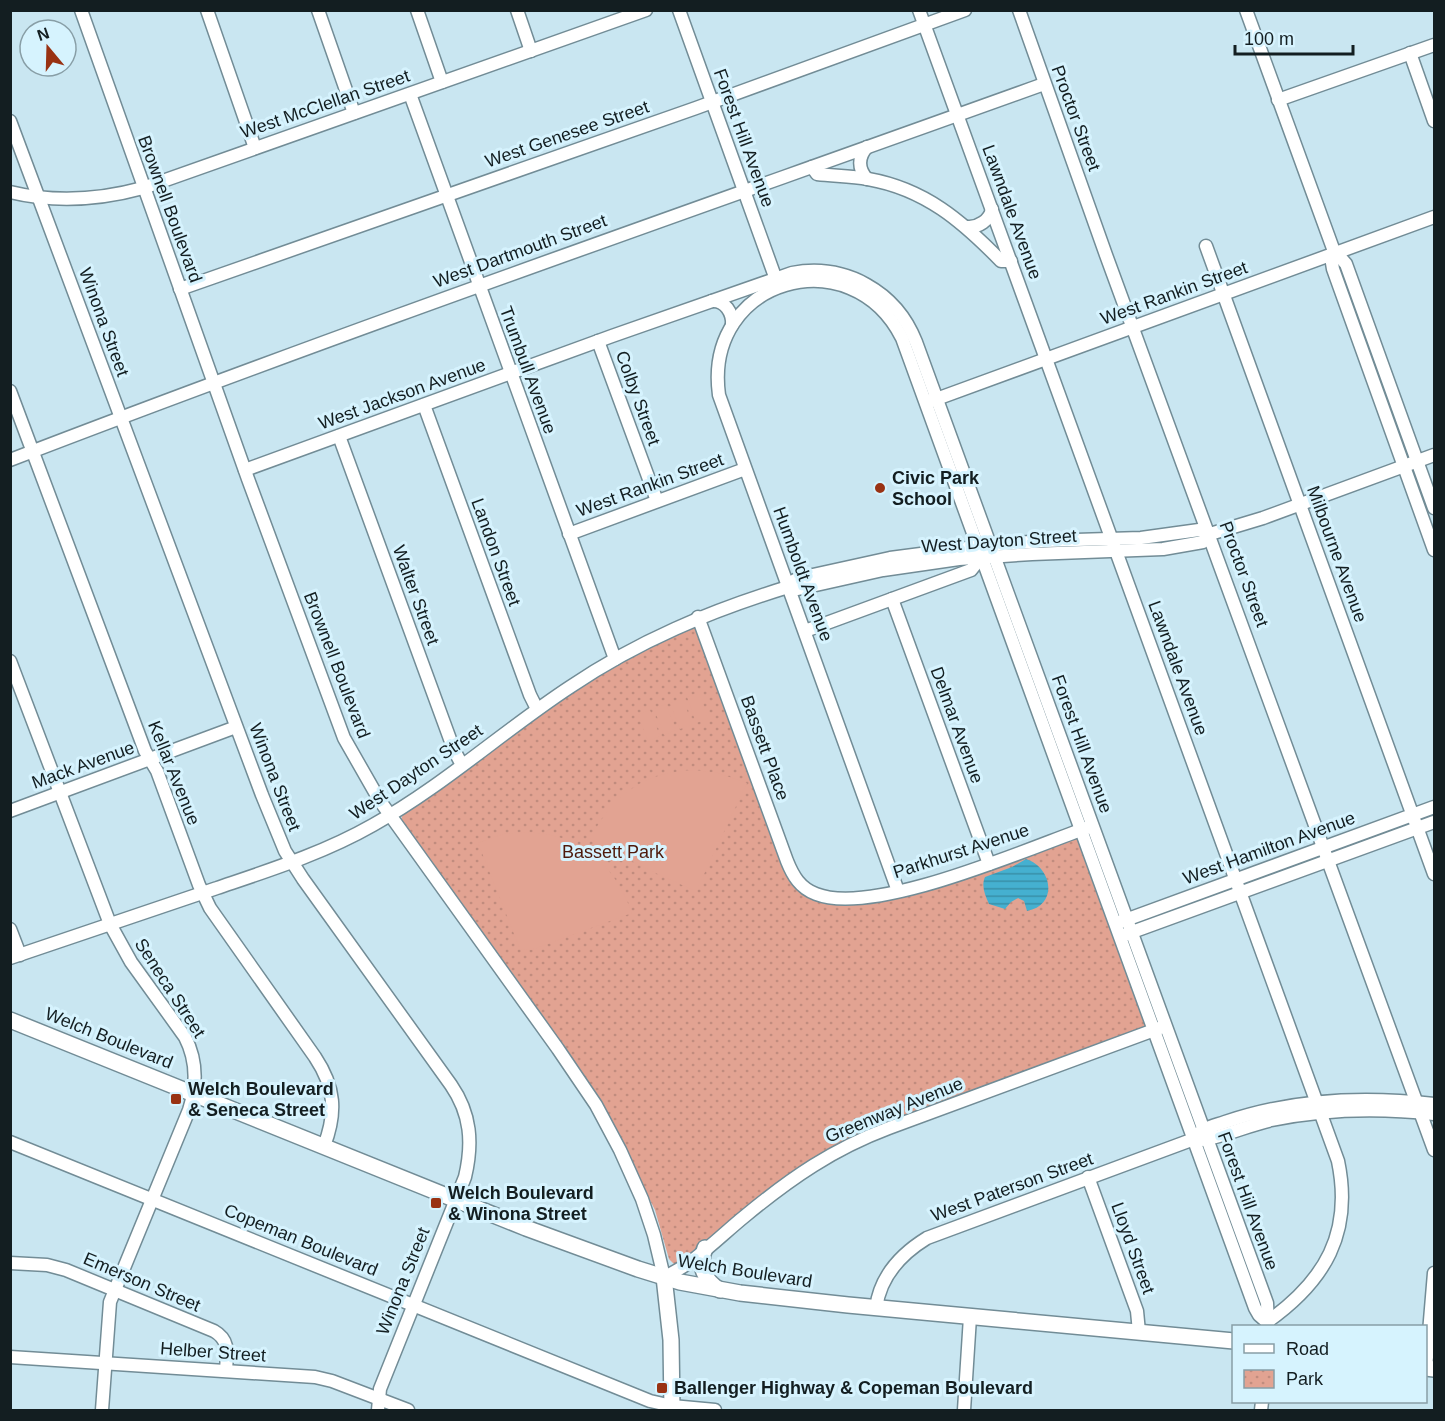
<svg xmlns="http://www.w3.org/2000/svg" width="1445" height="1421" viewBox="0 0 1445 1421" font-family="Helvetica,sans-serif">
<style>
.park{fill:url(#park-dots)}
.pitch{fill:#e2a392}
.water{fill:url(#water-rules)}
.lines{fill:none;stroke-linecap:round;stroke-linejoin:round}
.minor-casing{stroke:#728c96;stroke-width:15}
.major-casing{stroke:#728c96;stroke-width:18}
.minor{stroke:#fff;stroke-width:12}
.major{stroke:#fff;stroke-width:15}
.poi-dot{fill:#993213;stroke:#d6f3fe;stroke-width:2}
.labels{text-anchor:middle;stroke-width:6;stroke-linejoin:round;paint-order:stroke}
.street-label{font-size:18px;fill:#131e21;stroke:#d6f3fe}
.poi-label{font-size:18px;font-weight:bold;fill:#131e21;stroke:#d6f3fe;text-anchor:start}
.park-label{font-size:18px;fill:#4e1a0b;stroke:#d6f3fe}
</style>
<defs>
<pattern id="park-dots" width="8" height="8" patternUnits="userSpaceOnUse" patternTransform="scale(1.5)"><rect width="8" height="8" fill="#e2a392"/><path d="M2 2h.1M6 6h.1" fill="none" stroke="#c18c7e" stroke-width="1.8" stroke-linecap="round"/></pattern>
<pattern id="water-rules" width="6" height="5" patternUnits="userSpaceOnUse" patternTransform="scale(1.5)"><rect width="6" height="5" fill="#45b0d0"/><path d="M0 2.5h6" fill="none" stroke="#388fa8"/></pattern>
</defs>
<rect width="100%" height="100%" fill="#c9e6f1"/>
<polygon class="park" points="694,627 697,630 784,870 789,879 799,890 850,902 1078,838 1146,1019 1146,1027 851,1137 789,1174 675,1265 669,1259 655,1210 633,1167 401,820 403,813 545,710 636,652"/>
<g class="pitch">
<polygon points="699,692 708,719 696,723 687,697"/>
<polygon points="683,698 692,725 680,729 670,703"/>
<polygon points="666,704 676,730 664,735 654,709"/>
<polygon points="650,710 660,736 648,741 638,715"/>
<path d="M695,770L718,773L747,783L698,887L693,890L651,871L590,839C613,794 644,772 695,770Z"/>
<path d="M525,832C580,834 613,862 632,913L531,950L520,949L478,843L503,834Z"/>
</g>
<path class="water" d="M1026,859C1052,867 1059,905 1027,911L1024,901L1018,898L1011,902L1005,909L989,904C985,895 981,886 985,877L1012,867Z"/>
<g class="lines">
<g class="minor-casing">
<g id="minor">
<path d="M81,10L248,479L344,738L380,801L558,1049L596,1105L620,1150L642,1199L654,1235L664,1277C694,1264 719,1237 745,1216C791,1178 833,1149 889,1128L1165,1026"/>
<polyline points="207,10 255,148"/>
<polyline points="318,10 354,113"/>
<polyline points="417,10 442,82"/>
<polyline points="517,10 531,51"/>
<polyline points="679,10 778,285"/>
<path d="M919,10L1338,1161C1353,1233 1325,1281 1267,1322"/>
<polyline points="1019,10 1106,255 1434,1150"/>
<polyline points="1246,10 1335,254 1340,257 1346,264 1434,508"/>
<polyline points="1410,53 1434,121"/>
<polyline points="410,94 615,659"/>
<polyline points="1278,100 1434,45"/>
<path d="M10,121L262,795L285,851L303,879L451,1085C471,1114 473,1143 465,1177L380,1389L378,1410"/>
<path d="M812,167L817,174C834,176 851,176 868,179C925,189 962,221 1001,261H1011"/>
<path d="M867,179C858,169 858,157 867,147"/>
<path d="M10,192C55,203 99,200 143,188L646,10"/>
<path d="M967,227C978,228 990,220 992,209"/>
<polyline points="1206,246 1434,874"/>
<polyline points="1335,254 1332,263 1333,269 1434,550"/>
<polyline points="180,289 696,108 965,10"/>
<path d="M712,301C725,300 733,313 732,325"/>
<polyline points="598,341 657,501"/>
<path d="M10,391L145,751L157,771L199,885L210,908L315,1057C335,1087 337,1112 324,1146"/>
<polyline points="931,401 1434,217"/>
<polyline points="424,405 530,695 537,709"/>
<polyline points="339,436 454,750 462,765"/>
<path d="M10,460C353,328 699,208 1044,84"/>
<path d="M245,470L612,336L792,273C845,263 896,291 916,342L1267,1303L1268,1326"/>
<polyline points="569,534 745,469"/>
<polyline points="788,587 798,589 883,570 959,559 1032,554 1163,549 1203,542 1210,534"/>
<polyline points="892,599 989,864"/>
<path d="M698,617L787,861C793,876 800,888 816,894C874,917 1029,848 1089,827"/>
<polyline points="805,631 971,570 983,555"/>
<path d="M10,661L110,924L131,962L185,1037C197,1060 197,1085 189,1110L110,1302L102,1410"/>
<polyline points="10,811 236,727"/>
<path d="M898,891L719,395C703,279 851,237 902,338L1255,1308L1259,1315L1267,1322"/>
<polyline points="1120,922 1434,807"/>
<polyline points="10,929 20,955"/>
<polyline points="1124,935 1434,822"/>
<path d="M10,958C79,934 148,911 217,888C270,870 324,853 373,825C443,786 503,731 570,687C638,641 710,611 788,587L789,583L799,578L890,558L990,545L1043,541L1141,538L1199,530L1210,534L1263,518L1434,455"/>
<path d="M1201,1140C1224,1137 1248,1125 1272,1120C1325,1109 1381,1108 1434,1114"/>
<polyline points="10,1142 650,1401 672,1406 715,1410"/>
<polyline points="1088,1177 1137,1311 1139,1332"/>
<path d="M10,1263L47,1265L66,1270L214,1331C230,1340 227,1354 226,1370"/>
<path d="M876,1308C880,1277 901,1254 927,1238L1194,1139C1200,1128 1214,1126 1225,1122C1292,1099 1365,1096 1434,1104"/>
<polyline points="10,1357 315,1377 332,1381 408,1410"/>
<polyline points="1426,1368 1434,1273"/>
<polyline points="964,1410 970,1317"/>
<polyline points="1261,1410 1262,1402"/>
</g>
</g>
<g class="major-casing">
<g id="major">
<polyline points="10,1020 526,1228 638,1269 680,1282 740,1293 848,1305 1234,1341"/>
<path d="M705,1248C698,1265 704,1281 720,1290"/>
<polyline points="664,1277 671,1340 672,1410"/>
<polyline points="1426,1350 1434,1351"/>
<polyline points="1426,1368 1434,1369"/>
</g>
</g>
<use href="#minor" class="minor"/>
<use href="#major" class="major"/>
</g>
<g class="poi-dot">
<circle cx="880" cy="488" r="6"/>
<rect x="170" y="1093" width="12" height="12" rx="3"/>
<rect x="430" y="1197" width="12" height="12" rx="3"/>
<rect x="656" y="1382" width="12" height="12" rx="3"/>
</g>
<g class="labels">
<g class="street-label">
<text transform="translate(325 104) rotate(-19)" y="6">West McClellan Street</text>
<text transform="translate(1076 118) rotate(70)" y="6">Proctor Street</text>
<text transform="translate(567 134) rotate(-19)" y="6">West Genesee Street</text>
<text transform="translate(744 138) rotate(70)" y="6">Forest Hill Avenue</text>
<text transform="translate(170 209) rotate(70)" y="6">Brownell Boulevard</text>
<text transform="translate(1012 212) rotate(70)" y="6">Lawndale Avenue</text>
<text transform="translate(520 251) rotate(-20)" y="6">West Dartmouth Street</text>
<text transform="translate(1174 293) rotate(-20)" y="6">West Rankin Street</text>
<text transform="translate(104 322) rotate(70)" y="6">Winona Street</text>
<text transform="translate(528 370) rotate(70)" y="6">Trumbull Avenue</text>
<text transform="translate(402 394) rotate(-20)" y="6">West Jackson Avenue</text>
<text transform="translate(638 398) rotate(70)" y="6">Colby Street</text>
<text transform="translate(650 485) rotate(-20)" y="6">West Rankin Street</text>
<text transform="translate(999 541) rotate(-4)" y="6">West Dayton Street</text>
<text transform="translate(496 552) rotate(70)" y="6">Landon Street</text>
<text transform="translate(1337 554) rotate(70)" y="6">Milbourne Avenue</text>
<text transform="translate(803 574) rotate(70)" y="6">Humboldt Avenue</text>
<text transform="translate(1244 574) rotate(70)" y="6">Proctor Street</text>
<text transform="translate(416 595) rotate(70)" y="6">Walter Street</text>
<text transform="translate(337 665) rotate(69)" y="6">Brownell Boulevard</text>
<text transform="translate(1178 668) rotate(70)" y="6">Lawndale Avenue</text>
<text transform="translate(957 725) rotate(70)" y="6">Delmar Avenue</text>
<text transform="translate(1082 744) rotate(70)" y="6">Forest Hill Avenue</text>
<text transform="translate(765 748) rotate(70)" y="6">Bassett Place</text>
<text transform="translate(83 765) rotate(-20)" y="6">Mack Avenue</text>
<text transform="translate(416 772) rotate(-34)" y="6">West Dayton Street</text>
<text transform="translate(174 773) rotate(68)" y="6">Kellar Avenue</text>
<text transform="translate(275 777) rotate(69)" y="6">Winona Street</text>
<text transform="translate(1269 848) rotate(-20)" y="6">West Hamilton Avenue</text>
<text transform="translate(961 851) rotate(-18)" y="6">Parkhurst Avenue</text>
<text transform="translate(170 988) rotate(57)" y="6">Seneca Street</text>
<text transform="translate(109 1038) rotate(22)" y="6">Welch Boulevard</text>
<text transform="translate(894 1110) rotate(-22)" y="6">Greenway Avenue</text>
<text transform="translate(1012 1187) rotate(-20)" y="6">West Paterson Street</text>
<text transform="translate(1248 1201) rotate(70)" y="6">Forest Hill Avenue</text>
<text transform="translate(301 1240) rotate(22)" y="6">Copeman Boulevard</text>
<text transform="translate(1133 1248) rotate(70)" y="6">Lloyd Street</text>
<text transform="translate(745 1271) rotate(9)" y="6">Welch Boulevard</text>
<text transform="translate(403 1281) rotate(-68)" y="6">Winona Street</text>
<text transform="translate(142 1282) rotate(23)" y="6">Emerson Street</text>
<text transform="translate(213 1352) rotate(4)" y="6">Helber Street</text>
</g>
<g class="poi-label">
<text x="892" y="484">Civic Park<tspan x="892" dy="21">School</tspan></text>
<text x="188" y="1095">Welch Boulevard<tspan x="188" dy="21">&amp; Seneca Street</tspan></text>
<text x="448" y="1199">Welch Boulevard<tspan x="448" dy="21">&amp; Winona Street</tspan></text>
<text x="674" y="1394">Ballenger Highway &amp; Copeman Boulevard</text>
</g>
<g class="park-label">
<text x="613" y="858">Bassett Park</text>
</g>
</g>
<rect width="1445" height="1421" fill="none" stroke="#131e21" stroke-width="24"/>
<rect x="1232" y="1325" width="195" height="78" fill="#d6f3fe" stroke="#889ea6" stroke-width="1.5"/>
<rect x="1244" y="1344" width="30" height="9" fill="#ffffff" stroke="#889ea6" stroke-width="1.5"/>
<text x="1286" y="1355" font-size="18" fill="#131e21">Road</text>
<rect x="1244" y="1370" width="30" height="18" fill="url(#park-dots)" stroke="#889ea6" stroke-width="1.5"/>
<text x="1286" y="1385" font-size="18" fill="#131e21">Park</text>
<g transform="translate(48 48) rotate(341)"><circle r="28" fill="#d6f3fe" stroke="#889ea6" stroke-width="1.5"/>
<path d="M0-4.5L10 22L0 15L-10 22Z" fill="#993213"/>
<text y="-9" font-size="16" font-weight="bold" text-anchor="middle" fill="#131e21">N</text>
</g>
<path d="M1235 45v9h118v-9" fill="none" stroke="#131e21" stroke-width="3"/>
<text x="1244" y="45" font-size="18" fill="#131e21" stroke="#d6f3fe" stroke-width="4.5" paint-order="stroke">100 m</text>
</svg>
